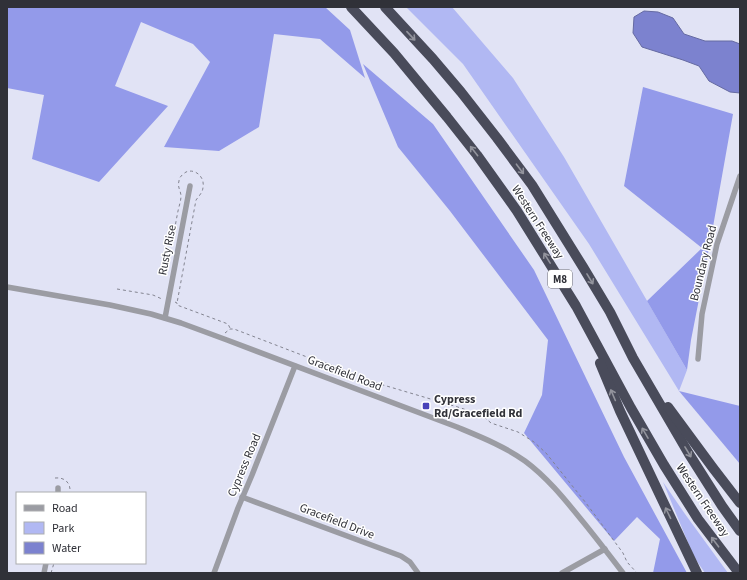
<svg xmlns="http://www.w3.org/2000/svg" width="747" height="580" viewBox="0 0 747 580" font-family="'Source Sans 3',sans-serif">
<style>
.green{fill:#b1b8f3}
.forest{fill:#939aea}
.water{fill:#7c82cf;stroke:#656aa2}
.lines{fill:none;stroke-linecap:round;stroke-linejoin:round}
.path{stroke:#838490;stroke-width:1;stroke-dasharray:3 3;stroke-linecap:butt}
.minor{stroke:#9b9ca3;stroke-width:5.5}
.motorway{stroke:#494b5a;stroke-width:10}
.oneway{stroke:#92939c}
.poi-dot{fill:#4942b9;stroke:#fff;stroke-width:1.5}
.labels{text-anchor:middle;stroke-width:3;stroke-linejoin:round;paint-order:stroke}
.shield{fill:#fff;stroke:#6e6f74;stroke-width:1}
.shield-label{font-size:11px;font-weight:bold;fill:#303138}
.street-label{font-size:12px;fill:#303138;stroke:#fff}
.poi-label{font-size:12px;font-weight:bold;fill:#303138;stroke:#fff;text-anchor:start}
</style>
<rect width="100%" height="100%" fill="#e1e3f5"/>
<g class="green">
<polygon points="406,7 452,7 513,78 564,157 687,370 679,391 589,244 463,64"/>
<polygon points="663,482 685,514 728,573 705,573 694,557"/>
</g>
<g class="forest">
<polygon points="7,7 325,7 350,30 365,78 320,39 274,34 259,127 219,151 164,147 210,62 193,44 141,22 115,86 168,106 99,182 32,159 44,95 7,88"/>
<polygon points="363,64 433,124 534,270 624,457 687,573 653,573 660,539 637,517 614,541 524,433 542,395 548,340 450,211 398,147"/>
<polygon points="643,87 733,114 711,238 691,340 687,370 647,301 702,248 624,186"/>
<polygon points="679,391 740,406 740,464"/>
</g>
<polygon class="water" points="644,11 658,12 673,18 684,34 705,41 732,41 740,44 740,93 730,92 709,81 699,66 683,60 642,47 633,33 634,17"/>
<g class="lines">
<g class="path">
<path d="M173,242C174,232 176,221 178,211C179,206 181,201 181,196C181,191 177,187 179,181C179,177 183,174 186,172C196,168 205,178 203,187C203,192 199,196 196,200L177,303"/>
<polyline points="117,289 153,295 162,299"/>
<polyline points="175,302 177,303 177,305 228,324 230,328"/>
<polyline points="225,333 230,329 234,329 307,357 316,359 373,382 461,408 483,416 491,423 518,432 534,442 546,453 586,503 623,553 627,562 637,573"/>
<path d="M55,478C65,477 71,483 70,493"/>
<polyline points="51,573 54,563"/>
</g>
<g class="minor">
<path d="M7,287L110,305L151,314L181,323L227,340L457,427C481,437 504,446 525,461C548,478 566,501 584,523C597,539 610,556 623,573"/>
<polyline points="165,318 190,186"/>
<polyline points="698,359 702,314 717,244 740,176"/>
<polyline points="58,488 58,493"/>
<polyline points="242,497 401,556 410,562 418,573"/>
<polyline points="44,573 46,563"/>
<polyline points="214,573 238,508 252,475 295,366"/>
<polyline points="562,573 605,549"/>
</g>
<g class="motorway">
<polyline points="351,7 394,53 447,117 477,155 517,211 576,306 631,408 664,465 698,519 739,573"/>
<polyline points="385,7 433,59 461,92 497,138 532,185 583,267 610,312 633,358 689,454 722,506 740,531"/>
<polyline points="600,363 620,411 697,573"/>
<polyline points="668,407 713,468 740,503"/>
</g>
</g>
<defs><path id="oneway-shaft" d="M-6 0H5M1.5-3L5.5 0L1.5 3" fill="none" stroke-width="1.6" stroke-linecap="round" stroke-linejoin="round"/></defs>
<g class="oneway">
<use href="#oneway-shaft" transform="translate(411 36) rotate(47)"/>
<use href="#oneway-shaft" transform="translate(474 151) rotate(-128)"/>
<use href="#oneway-shaft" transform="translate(520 169) rotate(53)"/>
<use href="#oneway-shaft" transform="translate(547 258) rotate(-122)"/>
<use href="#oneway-shaft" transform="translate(590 279) rotate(59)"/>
<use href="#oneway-shaft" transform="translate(613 395) rotate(-113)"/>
<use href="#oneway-shaft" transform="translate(645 433) rotate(-120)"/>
<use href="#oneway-shaft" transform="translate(688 452) rotate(59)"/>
<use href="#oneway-shaft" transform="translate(668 513) rotate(-116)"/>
<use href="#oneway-shaft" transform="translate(715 542) rotate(-127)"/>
</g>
<rect class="poi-dot" x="422" y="402" width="8" height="8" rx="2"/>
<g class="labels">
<rect class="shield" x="548" y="270" width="24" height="18" rx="3"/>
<g class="shield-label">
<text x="560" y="283">M8</text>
</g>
<g class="street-label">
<text transform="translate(538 222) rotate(57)" y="4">Western Freeway</text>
<text transform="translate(167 250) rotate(-79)" y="4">Rusty Rise</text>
<text transform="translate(703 263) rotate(-76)" y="4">Boundary Road</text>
<text transform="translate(345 373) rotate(21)" y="4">Gracefield Road</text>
<text transform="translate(244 465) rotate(-67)" y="4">Cypress Road</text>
<text transform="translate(703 500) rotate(56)" y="4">Western Freeway</text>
<text transform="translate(337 521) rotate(21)" y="4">Gracefield Drive</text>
</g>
<g class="poi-label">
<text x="434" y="403">Cypress<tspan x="434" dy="14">Rd/Gracefield Rd</tspan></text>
</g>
</g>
<rect width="747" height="580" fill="none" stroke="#303138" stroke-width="16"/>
<rect x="16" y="492" width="130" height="72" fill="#ffffff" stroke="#acadaf"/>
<rect x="24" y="505" width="20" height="6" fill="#9b9ca3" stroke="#acadaf"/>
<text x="52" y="512" font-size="12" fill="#303138">Road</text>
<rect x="24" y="522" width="20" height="12" fill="#b1b8f3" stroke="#acadaf"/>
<text x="52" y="532" font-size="12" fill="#303138">Park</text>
<rect x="24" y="542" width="20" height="12" fill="#7c82cf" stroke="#acadaf"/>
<text x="52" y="552" font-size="12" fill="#303138">Water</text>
</svg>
